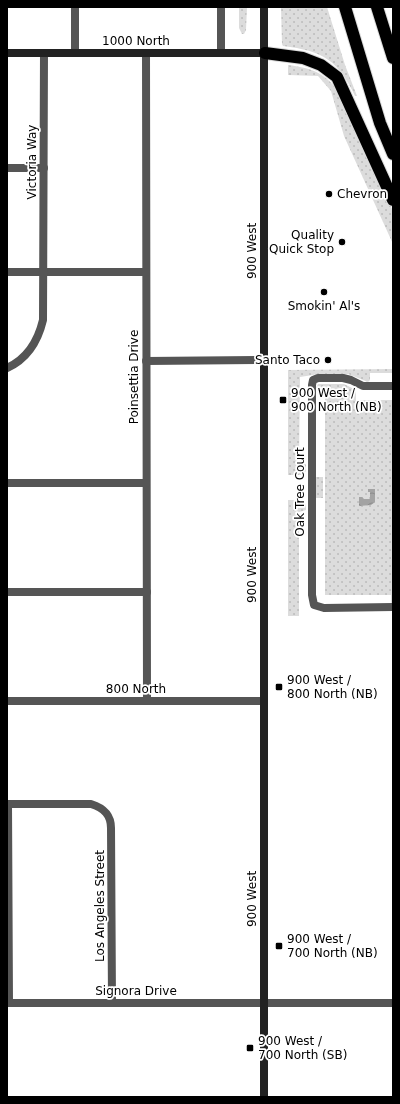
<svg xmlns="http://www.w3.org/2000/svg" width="400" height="1104" viewBox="0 0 400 1104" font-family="'DejaVu Sans',sans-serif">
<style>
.grass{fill:url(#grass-dots)}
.water{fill:url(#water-waves)}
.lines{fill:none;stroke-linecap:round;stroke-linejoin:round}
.highway-casing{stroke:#dbdbdb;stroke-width:14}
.street{stroke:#555;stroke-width:8}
.secondary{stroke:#222;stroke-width:8}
.highway{stroke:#000;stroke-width:12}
.poi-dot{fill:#000;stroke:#fff;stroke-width:1.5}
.labels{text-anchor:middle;stroke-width:3.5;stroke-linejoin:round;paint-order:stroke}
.street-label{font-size:12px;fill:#000;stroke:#fff}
.poi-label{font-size:12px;fill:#000;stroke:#fff;text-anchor:start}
</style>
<defs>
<pattern id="grass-dots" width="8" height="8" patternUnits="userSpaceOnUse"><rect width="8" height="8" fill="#dcdcdc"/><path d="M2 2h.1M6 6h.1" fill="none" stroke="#bbb" stroke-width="1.8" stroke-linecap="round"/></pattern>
<pattern id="water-waves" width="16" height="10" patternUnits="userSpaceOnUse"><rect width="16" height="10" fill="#a3a3a3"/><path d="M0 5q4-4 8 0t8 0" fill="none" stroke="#8b8b8b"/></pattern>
</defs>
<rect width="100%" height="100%" fill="#fff"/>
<g class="grass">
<polygon points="239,7 247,7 246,30 244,34 242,34 239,28"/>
<path d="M281,7H327L345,65L357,96H355C338,60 323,51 283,46L282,44Z"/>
<path d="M288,65C311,68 324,72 338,91L393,211V244L344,136L331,91L318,76L288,75Z"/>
<polygon points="393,369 393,373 370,373 370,380 368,382 348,374 319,374 300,377 299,463 306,464 306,471 302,475 288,475 288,370"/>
<polygon points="318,384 344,384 356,390 356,400 393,400 393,603 391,604 391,595 325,595 325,388 316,388"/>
<rect x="316" y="477" width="7" height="21"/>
<polygon points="288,500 303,500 306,505 306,510 299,512 299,616 288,616"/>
</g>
<polygon class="water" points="368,489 375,489 375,502 371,505 359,506 359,497 362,497 364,499 370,499 370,492 368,492"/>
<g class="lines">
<g class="highway-casing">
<g id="highway">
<polyline points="345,7 380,123 393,154"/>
<polyline points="377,7 393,58"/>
<polyline points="265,53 303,58 321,65 337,77 393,200"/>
</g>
</g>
<g class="street">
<polyline points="75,7 75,53"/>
<polyline points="221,7 221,53"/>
<polyline points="146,53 147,701"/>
<polyline points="7,168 44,168"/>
<polyline points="7,272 146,272"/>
<polyline points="146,361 264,360"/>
<path d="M7,368C27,359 38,341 43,320L44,53"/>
<polyline points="393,386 363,386 351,380 343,378 318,378 313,380 312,385 312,595 314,605 324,608 393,607"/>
<polyline points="7,483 146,483"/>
<polyline points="7,592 147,592"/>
<polyline points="7,701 264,701"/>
<path d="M7,804H91C104,808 111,815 111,828L112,1003"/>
<polyline points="8,804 9,1003"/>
<polyline points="7,1003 393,1003"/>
</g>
<g class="secondary">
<polyline points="264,7 264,1097"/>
<polyline points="7,53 265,53"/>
</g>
<use href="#highway" class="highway"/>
</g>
<g class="poi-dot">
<circle cx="329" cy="194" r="4"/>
<circle cx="342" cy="242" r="4"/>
<circle cx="324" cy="292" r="4"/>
<circle cx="328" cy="360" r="4"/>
<rect x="279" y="396" width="8" height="8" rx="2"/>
<rect x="275" y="683" width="8" height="8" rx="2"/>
<rect x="275" y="942" width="8" height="8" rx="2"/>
<rect x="246" y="1044" width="8" height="8" rx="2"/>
</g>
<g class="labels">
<g class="street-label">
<text x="136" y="45">1000 North</text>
<text transform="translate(32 162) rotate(-90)" y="4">Victoria Way</text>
<text transform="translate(252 251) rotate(-90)" y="4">900 West</text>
<text transform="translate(134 377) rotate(-90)" y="4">Poinsettia Drive</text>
<text transform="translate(300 492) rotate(-90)" y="4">Oak Tree Court</text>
<text transform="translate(252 575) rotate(-90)" y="4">900 West</text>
<text x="136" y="693">800 North</text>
<text transform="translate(252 899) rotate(-90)" y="4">900 West</text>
<text transform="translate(100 906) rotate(-90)" y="4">Los Angeles Street</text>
<text x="136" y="995">Signora Drive</text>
</g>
<g class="poi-label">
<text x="337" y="198">Chevron</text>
<text x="334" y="239" text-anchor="end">Quality<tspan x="334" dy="14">Quick Stop</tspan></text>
<text x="324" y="310" text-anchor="middle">Smokin' Al's</text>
<text x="320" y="364" text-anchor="end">Santo Taco</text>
<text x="291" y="397">900 West /<tspan x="291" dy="14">900 North (NB)</tspan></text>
<text x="287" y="684">900 West /<tspan x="287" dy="14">800 North (NB)</tspan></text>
<text x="287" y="943">900 West /<tspan x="287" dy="14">700 North (NB)</tspan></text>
<text x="258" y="1045">900 West /<tspan x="258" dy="14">700 North (SB)</tspan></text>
</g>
</g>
<rect width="400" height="1104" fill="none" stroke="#000000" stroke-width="16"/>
</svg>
